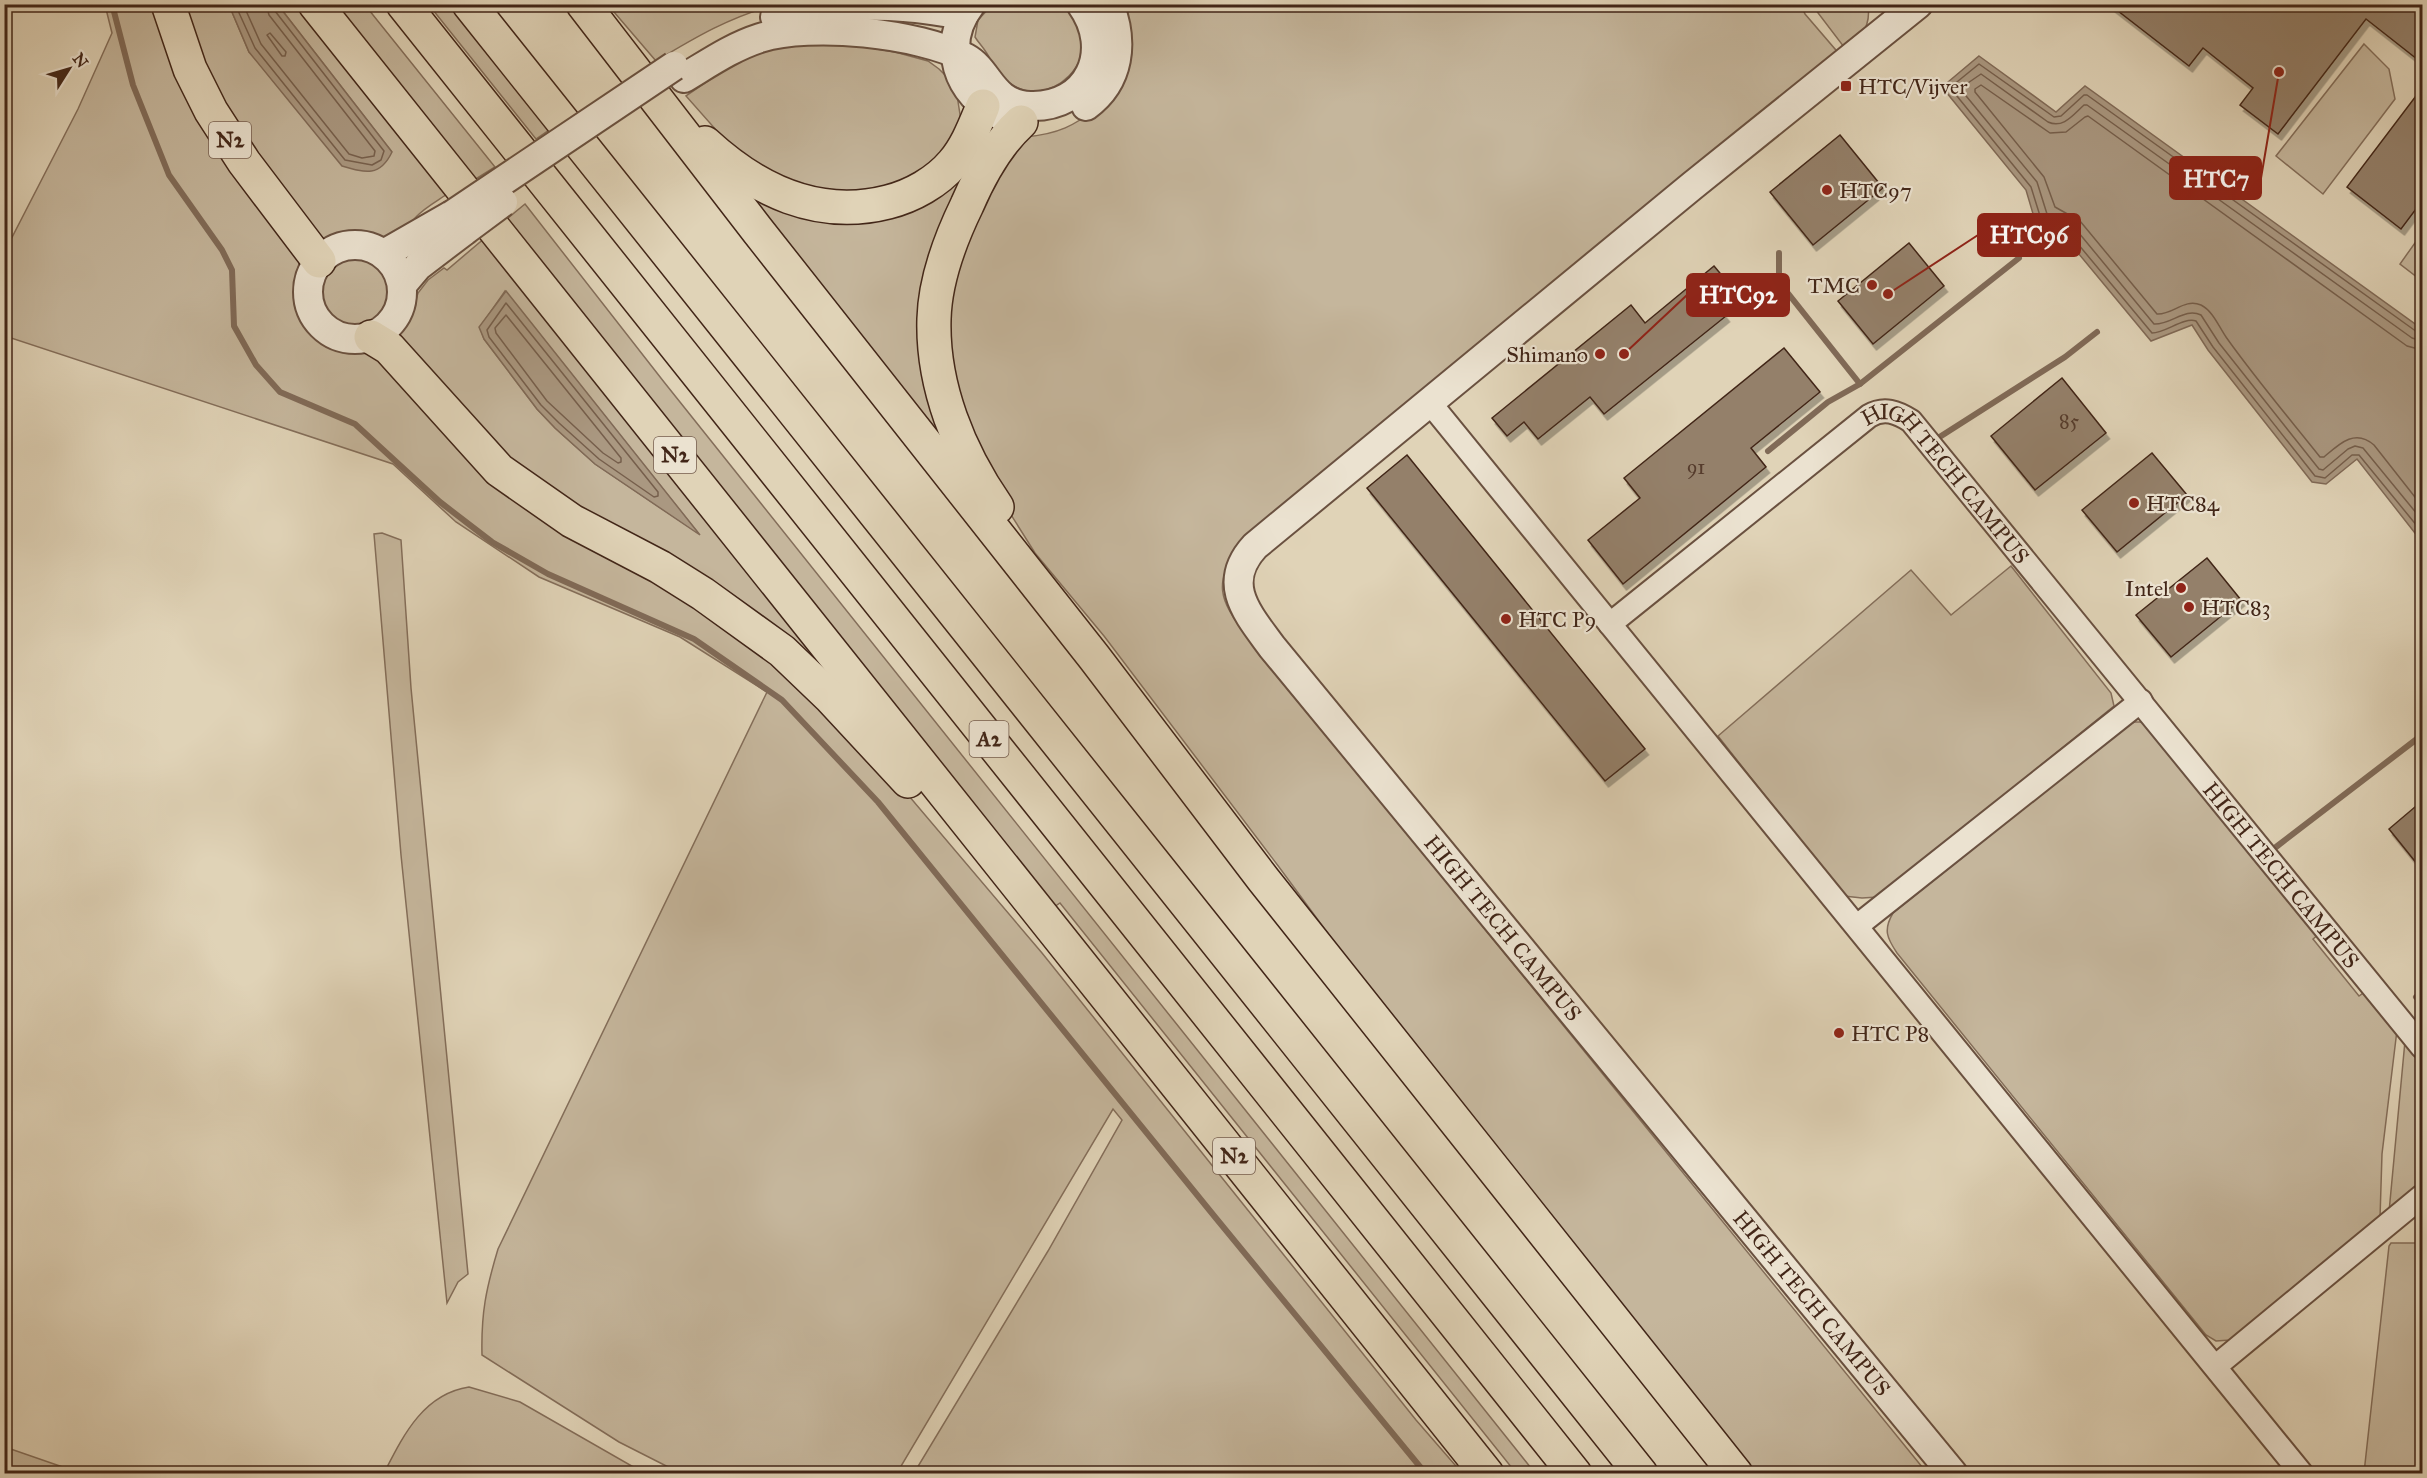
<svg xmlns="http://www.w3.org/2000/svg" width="2427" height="1478" viewBox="0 0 2427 1478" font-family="'IM FELL Great Primer',serif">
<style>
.green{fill:#c5b69c;stroke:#846e5a;stroke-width:1.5;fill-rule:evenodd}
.water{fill:#aa9881;stroke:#806a57;stroke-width:1.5}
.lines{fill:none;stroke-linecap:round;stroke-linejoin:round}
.shore{stroke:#765f4c;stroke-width:1.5}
.stream{stroke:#806a57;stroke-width:6}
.building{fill:#94806b;stroke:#422618;stroke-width:1.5;filter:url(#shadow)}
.minor-casing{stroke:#6a5140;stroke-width:26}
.tertiary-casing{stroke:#6a5140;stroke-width:32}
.trunk-casing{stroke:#422618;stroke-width:36}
.motorway-casing{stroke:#422618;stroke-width:36}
.minor{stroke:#ebe2d0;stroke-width:22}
.tertiary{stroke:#ebe2d0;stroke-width:28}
.trunk{stroke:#e0d3b7;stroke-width:33}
.motorway{stroke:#e0d3b7;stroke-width:33}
.tertiary-bridge-casing{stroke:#6a5140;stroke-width:32;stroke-linecap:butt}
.tertiary-bridge{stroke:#ebe2d0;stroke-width:28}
.poi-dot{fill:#8f2418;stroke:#ebe2d0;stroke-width:2}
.labels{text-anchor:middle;stroke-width:4.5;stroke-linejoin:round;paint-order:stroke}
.number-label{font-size:20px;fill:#563c2d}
.shield{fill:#ebe2d0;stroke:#755e4f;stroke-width:1.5}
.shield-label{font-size:21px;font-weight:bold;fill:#422618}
.poi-label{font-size:22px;fill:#422618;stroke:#ebe2d0;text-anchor:start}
.street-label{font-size:22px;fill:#422618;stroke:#ebe2d0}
.leader{fill:none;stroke:#8f2418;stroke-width:2}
.callout-dot{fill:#8f2418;stroke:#ebe2d0;stroke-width:2}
.callout{fill:#8f2418;stroke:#8f2418;stroke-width:2}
.callout-label{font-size:24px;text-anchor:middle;font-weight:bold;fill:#fff}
</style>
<defs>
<filter id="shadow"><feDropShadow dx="3.5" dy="6" stdDeviation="0" flood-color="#0004"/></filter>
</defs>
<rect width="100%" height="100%" fill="#e0d3b7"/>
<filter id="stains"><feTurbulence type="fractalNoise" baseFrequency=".00333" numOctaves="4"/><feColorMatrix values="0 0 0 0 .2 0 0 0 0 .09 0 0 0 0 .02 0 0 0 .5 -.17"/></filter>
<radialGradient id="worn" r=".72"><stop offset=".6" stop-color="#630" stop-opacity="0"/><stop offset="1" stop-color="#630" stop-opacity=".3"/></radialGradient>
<g class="green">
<path d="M105,5H157L302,253L295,280V301L305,325L323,343L343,351L367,350L386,358L437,419L703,601L881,763L1042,953L1416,1420L1462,1473H914L1048,1251L1122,1120L1113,1109L897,1473H680L619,1442L482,1355C481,1313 486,1289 498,1249L767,692L680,637L539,577L456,522L393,464L5,336L4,253L78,109L112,33Z"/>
<path d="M176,5H229L249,52L392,152L278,5H299L450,192C439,200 425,207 416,217C411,222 407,231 401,235C383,246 349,226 320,246L251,158Z"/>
<polygon points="329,5 365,5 495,167 471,182"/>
<polygon points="429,5 450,5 549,130 536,139"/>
<path d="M608,5H776C733,15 694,38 656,61Z"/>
<path d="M992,5H1065C1117,53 1045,123 1000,75C994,69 991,59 986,52C982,46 978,42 975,37L978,20Z"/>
<path d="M1116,5H1801L1805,14L1841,56L1242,544C1212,583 1219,599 1246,635L1927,1473H1751L1430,1072L1279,867L1104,636L1035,553L969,448L940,319L959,235L1025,137C1059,134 1073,126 1101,106Z"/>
<path d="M1812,5H1868C1871,25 1862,38 1847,51Z"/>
<polygon points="780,43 853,45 895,52 928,61 939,69 947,77 957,95 961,121 935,169 873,197 793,191 732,148 686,96 745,56"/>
<polygon points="2364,44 2389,69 2395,99 2323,194 2276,156"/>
<polygon points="682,129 815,215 976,151 945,232 955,455"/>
<polygon points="525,204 664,382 1535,1473 1516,1473 1060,903 1051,909 503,222"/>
<polygon points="2422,233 2422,281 2400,264"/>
<path d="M486,237L843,686L836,691L503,464L395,333L414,306L418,293L428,280L444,268L447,270ZM505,291L698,533L595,464L555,428L537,409L484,339L480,327Z"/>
<circle cx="355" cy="292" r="33"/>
<polygon points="382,533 401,540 411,688 468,1274 458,1282 447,1303 401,855 374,534"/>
<polygon points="2011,566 2111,693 2114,706 1878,897 1862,898 1844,896 1718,736 1911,570 1951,615"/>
<path d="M2134,722H2143L2319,934L2313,939L2359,996L2366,991L2397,1030L2382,1154L2380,1218L2230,1340L2216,1341L2206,1335L1897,953C1887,938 1883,930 1893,913L2127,726Z"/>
<polygon points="2405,1041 2422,1063 2422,1185 2389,1212"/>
<polygon points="2391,1243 2422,1243 2422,1473 2364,1473 2389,1246"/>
<path d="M469,1387L520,1402L644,1473H384C403,1436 423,1394 469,1387Z"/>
<polygon points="4,1447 5,1447 80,1473 5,1473"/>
</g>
<g class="water">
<path d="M229,5H278L392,152C380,177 366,173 342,166L249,52Z"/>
<polygon points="1979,56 2056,112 2085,86 2422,329 2422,542 2357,459 2326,484 2312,482 2208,350 2192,325 2151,341 2064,236 2036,224 2026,190 1942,87"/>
<polygon points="506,291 700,535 595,464 555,428 537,409 484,339 479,327"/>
</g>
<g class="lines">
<g class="shore">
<polyline points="235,4 255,48 345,160 372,165 381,160 384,151 275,11 274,4"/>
<polyline points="243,4 261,44 349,154 362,158 374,156 375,151 269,15 266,4"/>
<polygon points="270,33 286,52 285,56 282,56 267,35"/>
<polygon points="506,303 658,492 658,496 654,497 599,459 559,423 541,405 489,337 487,330"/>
<polygon points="506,315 621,458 621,462 618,463 603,453 547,401 496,333 495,328"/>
<path d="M2422,334L2417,332L2087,95H2084L2061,116L2054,117L1979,64L1952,86V90L2031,187L2041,219L2068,232L2152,333C2166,333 2183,317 2196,321L2213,347L2315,476L2325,478L2352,455H2359L2422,532"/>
<path d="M2422,341L2412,338L2087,105H2084C2073,115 2063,129 2048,122L1981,74L1962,87V91L2037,182L2047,214L2074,227L2154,324C2171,325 2185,307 2201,315L2219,343L2319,469L2323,470L2348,449L2355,446L2363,448L2422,520"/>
<path d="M2422,350L2407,346L2088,116L2085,117L2066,132L2050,133L1981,85L1975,89V92L2044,177L2055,207L2080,221L2157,314C2173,315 2184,298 2201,305C2213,311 2219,327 2226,337C2255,378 2289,418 2320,457H2324C2339,444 2355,428 2374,445L2422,506"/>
</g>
<g class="stream">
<polyline points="112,4 133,85 169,175 222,250 232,270 234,326 256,365 280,392 355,424 440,502 492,542 548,574 694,639 782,700 878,802 1215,1217 1426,1474"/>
<polyline points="1779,253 1779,282 1860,384"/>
<polyline points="1938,438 2065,357 2097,332"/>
<polyline points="1768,451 1828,402 1860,384 2019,258"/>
<polyline points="2276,847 2422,735"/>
<polyline points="2416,997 2422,992"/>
</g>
</g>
<g class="building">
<polygon points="2109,4 2422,4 2422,63 2366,19 2278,134 2240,105 2253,88 2203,48 2189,66"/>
<polygon points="2422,88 2422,201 2401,229 2347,187"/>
<polygon points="1840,135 1883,188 1813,245 1770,192"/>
<polygon points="1909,243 1944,286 1873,344 1838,301"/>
<polygon points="1714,266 1729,284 1712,298 1726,316 1604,414 1590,397 1538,439 1524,422 1507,436 1492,418 1631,305 1645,323"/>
<polygon points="1784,348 1820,392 1751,448 1766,467 1623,584 1588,540 1640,498 1624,478"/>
<polygon points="2062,378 2106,433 2035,490 1991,436"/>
<polygon points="2152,453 2187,495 2117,552 2082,510"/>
<polygon points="1407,455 1645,749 1605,781 1367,488"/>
<polygon points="2207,558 2241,600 2171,657 2136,615"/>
<polygon points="2422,801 2422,870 2389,829"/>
</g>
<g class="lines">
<g class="minor-casing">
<g id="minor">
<polyline points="1430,403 2302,1474"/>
<path id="s1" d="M1610,624L1869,416C1884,407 1897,412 1911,421L2422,1047"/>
<polyline points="1857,926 2141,701"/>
<polyline points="2216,1366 2422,1196"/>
</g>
</g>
<g class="tertiary-casing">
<g id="tertiary">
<path d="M971,4C940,44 957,96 1002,116"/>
<path id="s2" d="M1918,4L1692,186L1255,546C1220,584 1248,614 1272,647L1953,1474"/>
<path d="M775,17C818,8 861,3 904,7C924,8 944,13 964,14"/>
<path d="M684,78C709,63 732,47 760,38C812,22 918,33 966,58C990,71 991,104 1030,106C1088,108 1115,51 1081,4"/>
<path d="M1086,106C1120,81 1124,42 1109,4"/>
<circle cx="355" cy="292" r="47"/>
<polyline points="384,254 452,215"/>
<polyline points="402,285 418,266 464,231"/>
</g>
</g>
<g class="trunk-casing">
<g id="trunk">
<polyline points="168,4 190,69 211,111 244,162 319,261"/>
<polyline points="315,4 1487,1474"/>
<polyline points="583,4 758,231 1094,657 1263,879 1736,1474"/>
<path d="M705,143C756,190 818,220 888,202C912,196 937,182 953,163C967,147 975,125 983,106"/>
<polyline points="371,337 389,348 499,470 572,521 660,567 703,594 782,651 830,697 908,781"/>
<path d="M997,507C959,452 932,386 934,319C935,279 950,240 967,205C980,175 997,144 1021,122"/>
</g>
</g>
<g class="motorway-casing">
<g id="motorway">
<polyline points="403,4 1575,1474"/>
<polyline points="469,4 1641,1474"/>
</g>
</g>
<use href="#minor" class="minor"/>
<use href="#tertiary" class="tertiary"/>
<use href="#trunk" class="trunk"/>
<use href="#motorway" class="motorway"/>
<g class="tertiary-bridge-casing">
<g id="tertiary-bridge">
<polyline points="452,215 674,66"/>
<polyline points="464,231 503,202"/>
</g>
</g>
<use href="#tertiary-bridge" class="tertiary-bridge"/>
</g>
<g class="poi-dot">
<rect x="1840" y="80" width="12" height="12" rx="3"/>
<circle cx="1827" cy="190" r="6"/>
<circle cx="1872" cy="285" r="6"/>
<circle cx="1600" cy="354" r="6"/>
<circle cx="2134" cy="503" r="6"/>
<circle cx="2181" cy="588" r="6"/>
<circle cx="2189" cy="607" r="6"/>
<circle cx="1506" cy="619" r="6"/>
<circle cx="1839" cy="1033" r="6"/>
</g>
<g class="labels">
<g class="number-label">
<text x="2069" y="428">85</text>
<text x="1696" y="474">91</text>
</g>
<g class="shield">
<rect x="209" y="122" width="42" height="36" rx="4.5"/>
<rect x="654" y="437" width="42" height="36" rx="4.5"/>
<rect x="969.5" y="721" width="39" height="36" rx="4.5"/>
<rect x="1213" y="1138" width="42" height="36" rx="4.5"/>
</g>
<g class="shield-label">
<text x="230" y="147">N2</text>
<text x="675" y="462">N2</text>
<text x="989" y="746">A2</text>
<text x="1234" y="1163">N2</text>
</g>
<g class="poi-label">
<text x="1858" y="94">HTC/Vijver</text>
<text x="1839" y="198">HTC97</text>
<text x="1860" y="293" text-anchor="end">TMC</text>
<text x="1588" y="362" text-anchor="end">Shimano</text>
<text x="2146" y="511">HTC84</text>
<text x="2169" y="596" text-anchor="end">Intel</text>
<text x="2201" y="615">HTC83</text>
<text x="1518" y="627">HTC P9</text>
<text x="1851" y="1041">HTC P8</text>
</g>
<g class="street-label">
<text dy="8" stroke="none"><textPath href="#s1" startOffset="441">HIGH TECH CAMPUS</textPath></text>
<text dy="8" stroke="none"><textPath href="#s1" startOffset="963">HIGH TECH CAMPUS</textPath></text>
<text dy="8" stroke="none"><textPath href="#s2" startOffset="1335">HIGH TECH CAMPUS</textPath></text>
<text dy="8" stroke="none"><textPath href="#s2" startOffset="1821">HIGH TECH CAMPUS</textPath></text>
</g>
</g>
<path class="leader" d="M2279 72L2261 178M1888 294L1978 235M1624 354L1687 295"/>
<g class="callout-dot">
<circle cx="2279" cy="72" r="6"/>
<circle cx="1888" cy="294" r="6"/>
<circle cx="1624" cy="354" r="6"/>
</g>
<g class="callout">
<rect x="2170" y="157" width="91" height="42" rx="6"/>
<rect x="1978" y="214" width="102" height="42" rx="6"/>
<rect x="1687" y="274" width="102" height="42" rx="6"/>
</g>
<g class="callout-label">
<text x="2216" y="187">HTC7</text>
<text x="2029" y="243">HTC96</text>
<text x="1738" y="303">HTC92</text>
</g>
<rect width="2427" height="1478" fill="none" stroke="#e0d3b7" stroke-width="24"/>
<rect x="6" y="6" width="2415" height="1466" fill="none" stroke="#422618" stroke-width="3"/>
<rect x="12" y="12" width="2403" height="1454" fill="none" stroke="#422618" stroke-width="1.5"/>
<g transform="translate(69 69) rotate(53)" stroke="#ebe2d0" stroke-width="4.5" paint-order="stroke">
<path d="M0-4.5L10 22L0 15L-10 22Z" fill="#422618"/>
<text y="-9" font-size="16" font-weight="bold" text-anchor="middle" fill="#422618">N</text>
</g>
<rect width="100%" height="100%" filter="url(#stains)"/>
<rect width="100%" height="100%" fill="url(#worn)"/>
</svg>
